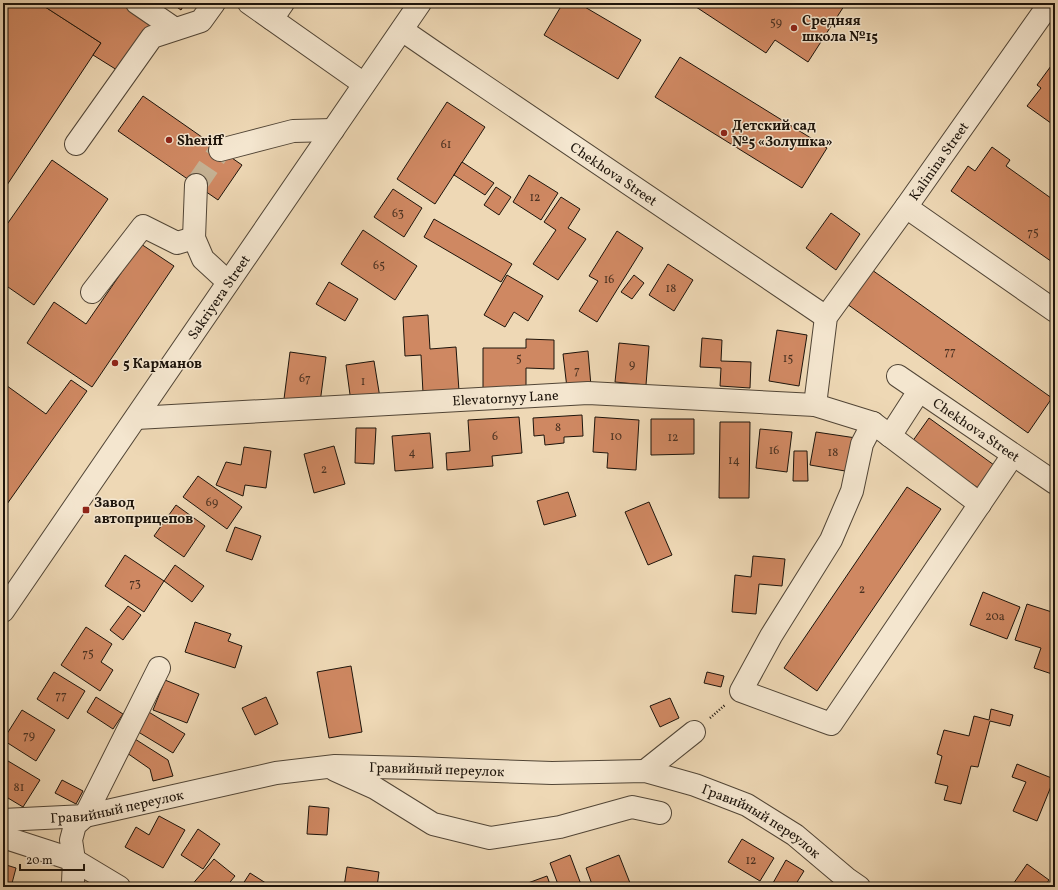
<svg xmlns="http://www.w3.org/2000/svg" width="1058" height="890" viewBox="0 0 1058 890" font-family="Vollkorn,serif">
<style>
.building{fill:#cf8862;stroke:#1d140b}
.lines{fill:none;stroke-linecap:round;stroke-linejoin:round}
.minor-tunnel{stroke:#c4b193;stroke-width:22;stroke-dasharray:22 11;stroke-linecap:butt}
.minor-casing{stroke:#514536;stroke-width:24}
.path{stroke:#1d140b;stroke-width:2.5;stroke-dasharray:1 2;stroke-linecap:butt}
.minor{stroke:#f4e6cf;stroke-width:22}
.poi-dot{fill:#8f2418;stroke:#f4e6cf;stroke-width:1.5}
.labels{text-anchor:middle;stroke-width:3;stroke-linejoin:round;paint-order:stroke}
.number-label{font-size:12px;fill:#4a3121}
.poi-label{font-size:14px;font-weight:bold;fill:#1d140b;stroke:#f4e6cf;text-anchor:start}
.street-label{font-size:14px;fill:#1d140b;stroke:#f4e6cf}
</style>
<rect width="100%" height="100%" fill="#eed8b5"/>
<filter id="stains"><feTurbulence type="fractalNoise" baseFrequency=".005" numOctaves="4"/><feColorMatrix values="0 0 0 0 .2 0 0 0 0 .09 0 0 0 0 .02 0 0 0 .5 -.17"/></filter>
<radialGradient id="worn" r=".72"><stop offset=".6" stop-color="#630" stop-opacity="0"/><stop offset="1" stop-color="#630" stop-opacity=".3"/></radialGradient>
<g class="building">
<polygon points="3,3 39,3 101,43 3,191"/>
<polygon points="39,3 133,3 160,21 125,75 93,55 101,43"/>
<polygon points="171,3 185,3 181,10"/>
<polygon points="563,3 578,3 641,40 618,79 544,35"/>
<polygon points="690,3 846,3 808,62 775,40 766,53"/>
<polygon points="680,57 827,148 802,188 655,97"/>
<polygon points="1051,66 1055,69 1055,126 1027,106 1041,88 1037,85"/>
<polygon points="143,96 242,165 218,200 118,131"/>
<polygon points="447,102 485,127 435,204 397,179"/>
<polygon points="992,147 1010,160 1006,166 1055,201 1055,264 951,191 968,166 975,171"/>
<polygon points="52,160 108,199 34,305 8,287 3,293 3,230"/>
<polygon points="462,162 494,183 485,195 454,175"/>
<polygon points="529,175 558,193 541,220 513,202"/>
<polygon points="496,187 511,197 499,215 484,205"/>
<polygon points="393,189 422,208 404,237 374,217"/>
<polygon points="561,197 580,209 568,228 586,239 558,280 533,264 556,230 544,222"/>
<polygon points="831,213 860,234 836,270 806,248"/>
<polygon points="434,219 512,264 501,282 424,237"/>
<polygon points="363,230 417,266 395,300 341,264"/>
<polygon points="617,231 643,248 597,322 579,311 598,281 589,276"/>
<polygon points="141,244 174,266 92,387 27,343 54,302 86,324"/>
<polygon points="668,264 693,280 674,311 649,295"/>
<polygon points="872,270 1052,398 1028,433 847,304"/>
<polygon points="507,275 543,296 528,321 514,312 505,327 484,315"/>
<polygon points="634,275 644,283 632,299 621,292"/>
<polygon points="329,282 358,299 345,321 316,304"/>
<polygon points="428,315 430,349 456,347 459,391 423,393 421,355 405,356 403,317"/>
<polygon points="777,330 807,335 799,386 769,381"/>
<polygon points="702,338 722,340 721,361 751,362 750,388 720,386 721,368 700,367"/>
<polygon points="526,339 554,340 554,369 526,368 526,390 483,389 483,348 526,348"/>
<polygon points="619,343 649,346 646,385 615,382"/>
<polygon points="588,351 591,386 567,388 563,354"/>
<polygon points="290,352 326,357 320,403 284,399"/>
<polygon points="374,361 380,398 351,402 346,365"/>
<polygon points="71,380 87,391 7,504 3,501 3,383 46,414"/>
<polygon points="582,415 583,436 564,437 564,443 545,445 544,435 534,436 533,418"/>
<polygon points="519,417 522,453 492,456 493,466 447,470 446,453 470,451 468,420"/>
<polygon points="595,417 639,420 636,470 607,468 608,453 593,452"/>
<polygon points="929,418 994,465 978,488 912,442"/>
<polygon points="651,419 694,419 694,454 651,455"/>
<polygon points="720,422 750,422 749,498 719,498"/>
<polygon points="356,428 376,428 374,464 355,463"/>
<polygon points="760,429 792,432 787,472 756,468"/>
<polygon points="816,432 856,438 851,472 810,465"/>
<polygon points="430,433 433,468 395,471 392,436"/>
<polygon points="334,446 345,484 314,493 304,454"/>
<polygon points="244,447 271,451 266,488 245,485 243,496 216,485 226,462 241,465"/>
<polygon points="794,451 807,451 808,481 793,481"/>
<polygon points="198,476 242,507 227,529 183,497"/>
<polygon points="907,487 941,509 817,691 784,668"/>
<polygon points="568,492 576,516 544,525 537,501"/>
<polygon points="649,502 672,555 648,565 625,512"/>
<polygon points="176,505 205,526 184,557 154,536"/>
<polygon points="235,527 261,536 252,560 226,551"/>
<polygon points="125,555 164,581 144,612 105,586"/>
<polygon points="753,556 785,559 782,586 759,584 756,614 732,612 735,575 751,577"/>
<polygon points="175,565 204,586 192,602 164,581"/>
<polygon points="983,592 1020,607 1007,639 970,625"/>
<polygon points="1027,604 1055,613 1055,675 1034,668 1041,648 1015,640"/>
<polygon points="128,606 141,615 123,640 110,630"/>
<polygon points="195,622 231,634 228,641 242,646 235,668 185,652"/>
<polygon points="86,627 112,644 101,662 113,670 100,691 61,665"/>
<polygon points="351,666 362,732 329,738 317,672"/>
<polygon points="54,672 85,691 68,719 37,699"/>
<polygon points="707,672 724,676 721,687 704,683"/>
<polygon points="165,680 199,694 187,723 153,710"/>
<polygon points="96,697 123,714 113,729 87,712"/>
<polygon points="266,697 278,724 255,735 242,708"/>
<polygon points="670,698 679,718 660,727 650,706"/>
<polygon points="991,709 1013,715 1010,726 990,721 978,767 971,766 961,804 944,800 948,786 935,783 942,756 937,754 944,730 969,736 974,716 989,720"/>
<polygon points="22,710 55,730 36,761 3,740"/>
<polygon points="147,711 185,734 173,753 135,730"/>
<polygon points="135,739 168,760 173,776 153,781 150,769 127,753"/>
<polygon points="3,758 40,780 23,807 3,795"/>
<polygon points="1017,764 1054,779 1037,821 1013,811 1026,782 1012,777"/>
<polygon points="62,780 83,791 76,804 55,793"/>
<polygon points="309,806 329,808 327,835 307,834"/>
<polygon points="159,816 185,830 163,868 125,847 136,827 149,835"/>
<polygon points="198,829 220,844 203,869 181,855"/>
<polygon points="742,839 774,858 760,881 728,862"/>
<polygon points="570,855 582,887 559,887 550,863"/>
<polygon points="619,855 630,883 620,887 593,887 586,868"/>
<polygon points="214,859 235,876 226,887 190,887"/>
<polygon points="786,860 804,871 794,887 779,887 773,883"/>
<polygon points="3,864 16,868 11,887 3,887"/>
<polygon points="1027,864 1049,880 1044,887 1011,887"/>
<polygon points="347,867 379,872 377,887 344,887"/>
<polygon points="250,873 272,887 241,887"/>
<polygon points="547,876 551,887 517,887"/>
<rect x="427" y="884" width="15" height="3"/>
</g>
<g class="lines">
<polyline class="minor-tunnel" points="196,185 220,150"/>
<g class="minor-casing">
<g id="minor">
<polyline points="137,3 175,29"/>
<polyline points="249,3 364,84"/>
<polyline points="272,19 283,3"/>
<path id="s1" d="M402,30L434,52L826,317"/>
<polyline points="76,144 152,37 201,21 214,3"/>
<polyline points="220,150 293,131 333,130"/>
<polyline points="196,185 194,238 203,259 228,282"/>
<polyline points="906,207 1055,311"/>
<polyline points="92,292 143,226 177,243 194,238"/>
<path id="s2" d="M898,376L1055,483"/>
<path id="s3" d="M815,405L826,317L906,207L1050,3"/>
<path id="s4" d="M136,418L588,393L815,405L873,423L980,504"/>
<polyline points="873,423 862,444 852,491 831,540 771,636 741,691 831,724 1013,455"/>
<polyline points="890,436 919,391"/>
<path id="s5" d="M3,611L420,3"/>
<polyline points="335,770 375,788 433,824 490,838 560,827 632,807 660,813"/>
<polyline points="645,771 694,732"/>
<path id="s6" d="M3,820L85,816L276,773L335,766L414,768L552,773L645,771L695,785L747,805L795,835L846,878L859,887"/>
<polyline points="3,837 74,860 119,887"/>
<polyline points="72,887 73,882 74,860 71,840 75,825 85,816 159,668"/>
</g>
</g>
<polyline class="path" points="710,718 725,705"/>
<use href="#minor" class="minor"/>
</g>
<g class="poi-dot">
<circle cx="794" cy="28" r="4"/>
<circle cx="724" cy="133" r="4"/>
<circle cx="169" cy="140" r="4"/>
<circle cx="115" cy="363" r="4"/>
<rect x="82" y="506" width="8" height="8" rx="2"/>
</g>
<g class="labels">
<g class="number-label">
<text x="776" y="26">59</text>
<text x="446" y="148">61</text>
<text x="535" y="201">12</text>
<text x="398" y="217">63</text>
<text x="1033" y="236">75</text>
<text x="379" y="269">65</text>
<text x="609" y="283">16</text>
<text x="671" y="292">18</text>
<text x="950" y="355">77</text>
<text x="519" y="362">5</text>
<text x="788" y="362">15</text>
<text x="632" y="368">9</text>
<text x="577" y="374">7</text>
<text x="305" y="382">67</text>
<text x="363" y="385">1</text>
<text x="558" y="431">8</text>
<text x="495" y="440">6</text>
<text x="616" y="440">10</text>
<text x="673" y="441">12</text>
<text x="774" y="454">16</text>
<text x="412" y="456">4</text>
<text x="833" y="456">18</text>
<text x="734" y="464">14</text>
<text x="324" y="473">2</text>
<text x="212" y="506">69</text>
<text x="135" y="587">73</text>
<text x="862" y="593">2</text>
<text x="995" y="620">20а</text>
<text x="88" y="657">75</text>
<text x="61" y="699">77</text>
<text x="29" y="739">79</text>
<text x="19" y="791">81</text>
<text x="751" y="864">12</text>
</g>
<g class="poi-label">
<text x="802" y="25">Средняя<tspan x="802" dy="16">школа №15</tspan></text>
<text x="732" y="130">Детский сад<tspan x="732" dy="16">№5 «Золушка»</tspan></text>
<text x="177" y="145">Sheriff</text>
<text x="123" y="368">5 Карманов</text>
<text x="94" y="507">Завод<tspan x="94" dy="16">автоприцепов</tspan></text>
</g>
<g class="street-label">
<text dy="5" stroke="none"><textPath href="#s3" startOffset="281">Kalinina Street</textPath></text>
<text dy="5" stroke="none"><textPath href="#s1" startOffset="256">Chekhova Street</textPath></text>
<text dy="5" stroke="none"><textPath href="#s5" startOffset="381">Sakriyera Street</textPath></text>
<text dy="5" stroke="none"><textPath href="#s4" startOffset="370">Elevatornyy Lane</textPath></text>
<text dy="5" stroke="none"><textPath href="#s2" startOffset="95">Chekhova Street</textPath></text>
<text dy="5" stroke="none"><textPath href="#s6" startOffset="439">Гравийный переулок</textPath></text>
<text dy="5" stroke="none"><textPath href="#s6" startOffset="115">Гравийный переулок</textPath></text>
<text dy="5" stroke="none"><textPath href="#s6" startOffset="775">Гравийный переулок</textPath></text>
</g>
</g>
<rect width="1058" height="890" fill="none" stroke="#eed8b5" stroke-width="16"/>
<rect x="4" y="4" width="1050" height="882" fill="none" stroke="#1d140b" stroke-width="2"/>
<rect x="8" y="8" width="1042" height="874" fill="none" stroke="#1d140b"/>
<path d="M20 864v6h64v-6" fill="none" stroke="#1d140b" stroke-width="2"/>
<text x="26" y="864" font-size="12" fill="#1d140b" stroke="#f4e6cf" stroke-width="3" paint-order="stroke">20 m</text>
<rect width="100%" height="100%" filter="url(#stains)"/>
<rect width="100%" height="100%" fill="url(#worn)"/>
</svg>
